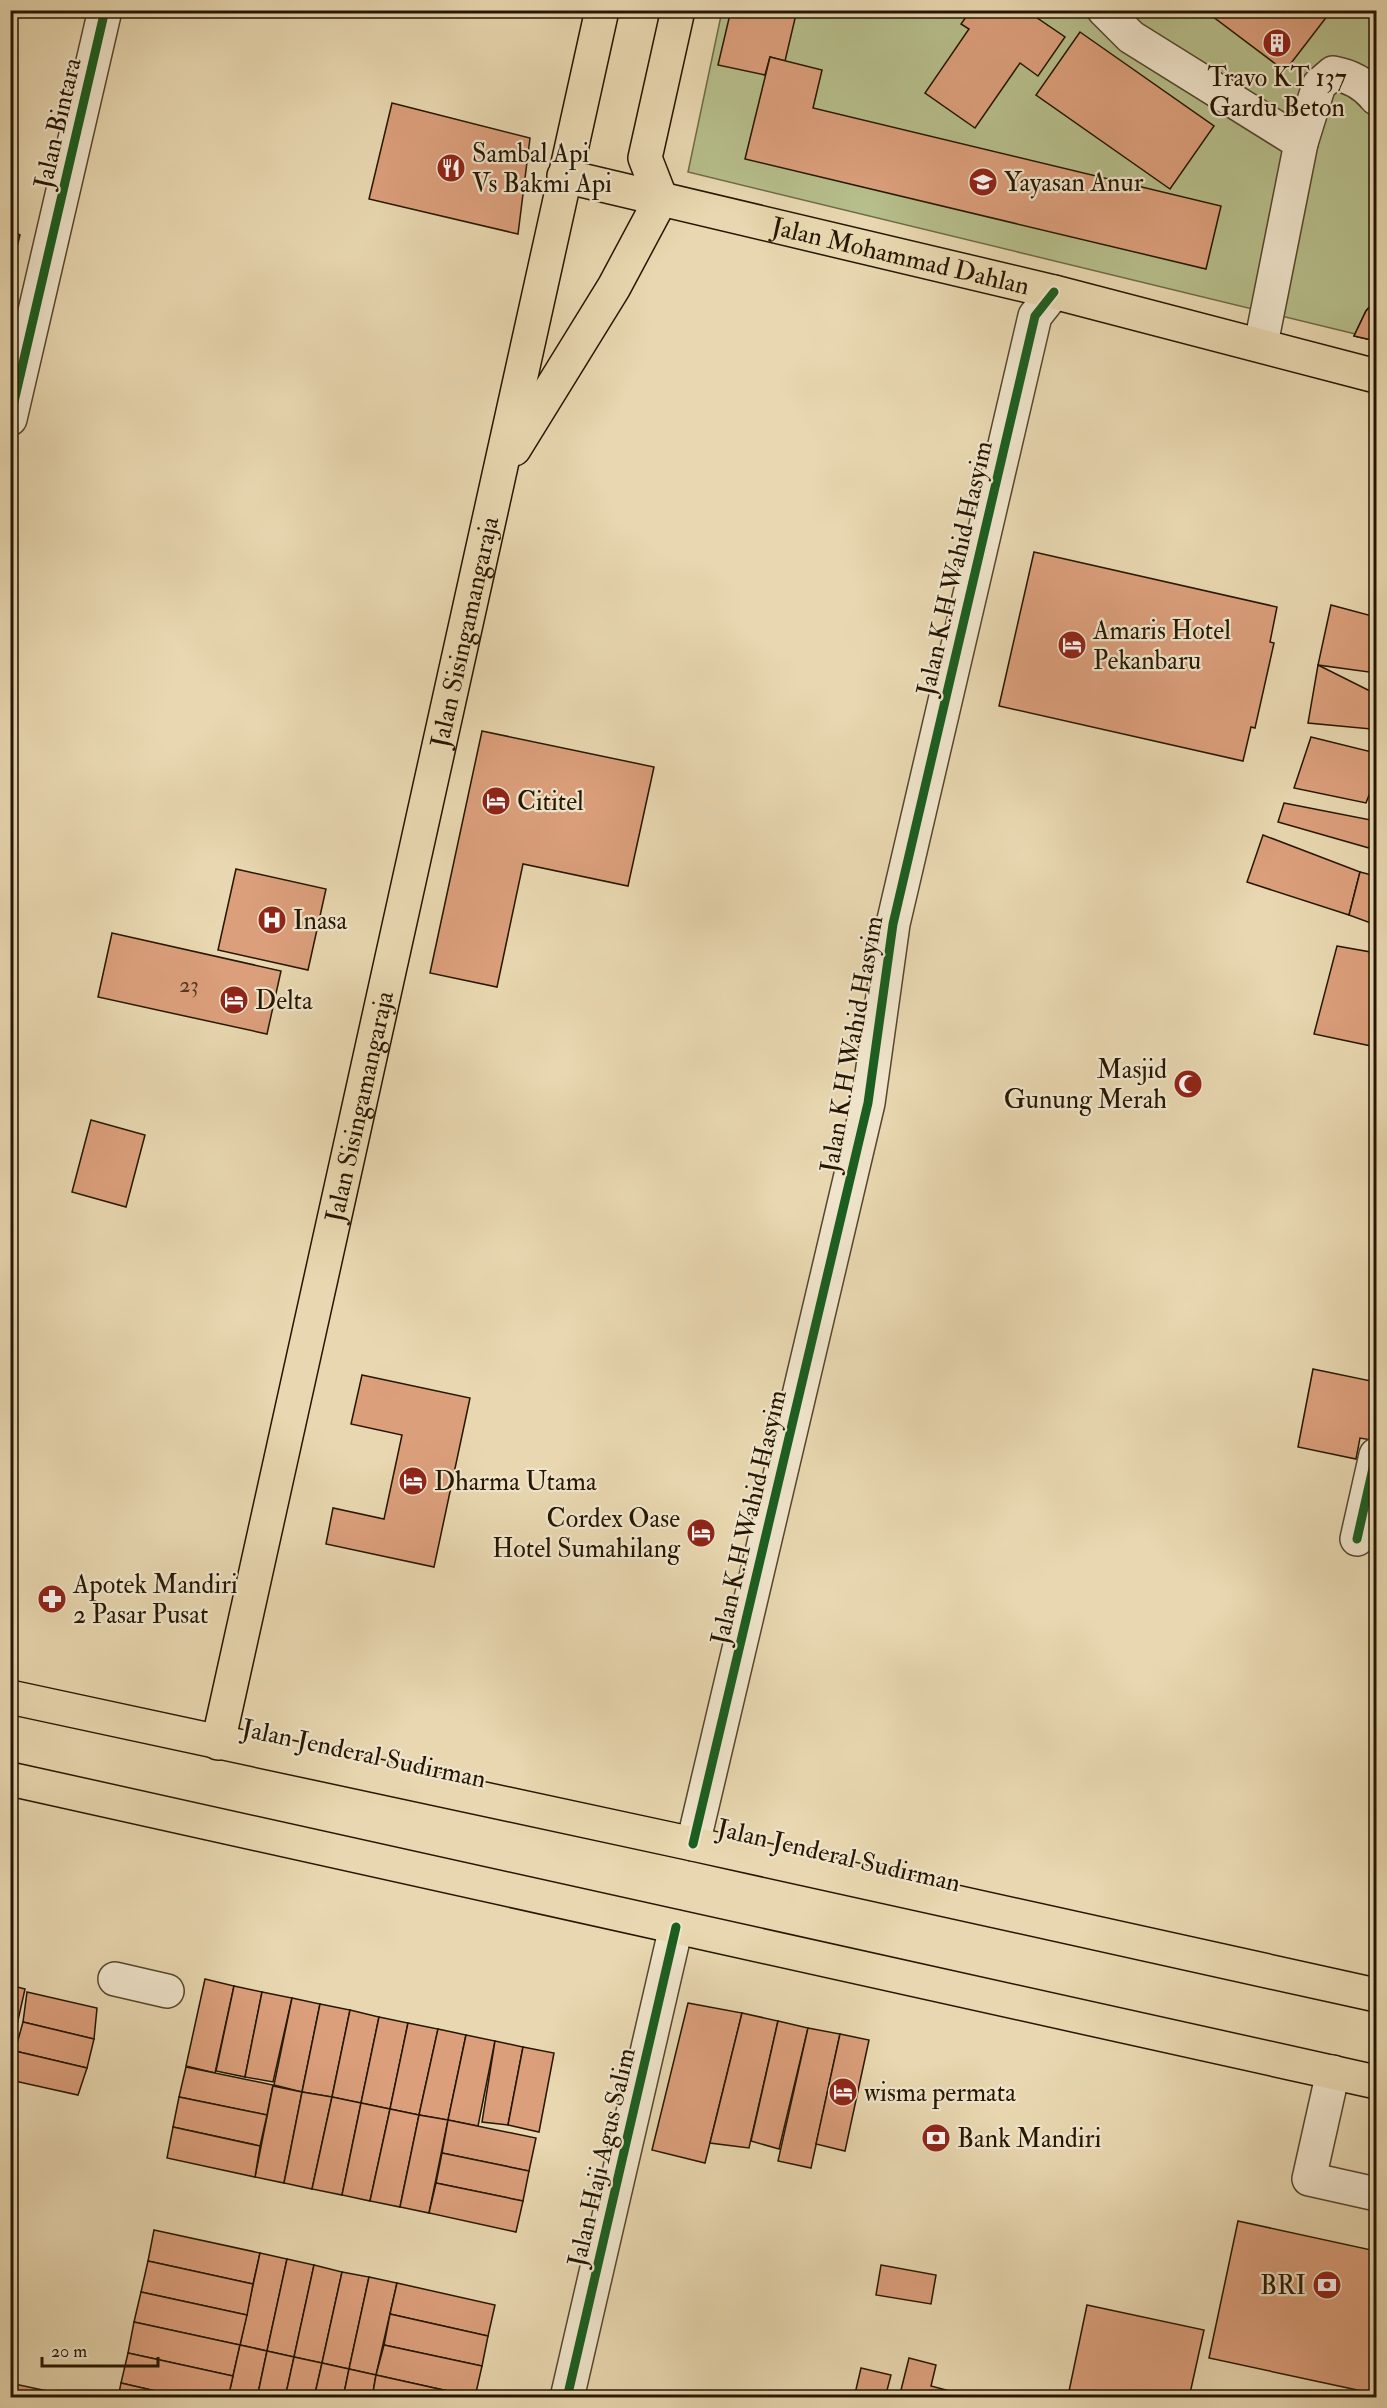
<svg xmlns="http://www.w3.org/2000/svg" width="1387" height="2408" viewBox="0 0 1387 2408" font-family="'IM FELL Double Pica',serif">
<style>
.green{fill:#b6be8b;stroke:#6e6a46;stroke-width:1.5}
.building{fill:#db9f7b;stroke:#251601;stroke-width:1.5}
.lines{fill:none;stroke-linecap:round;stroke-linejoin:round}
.minor-casing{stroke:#56462d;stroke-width:36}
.major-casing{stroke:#251601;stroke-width:36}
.minor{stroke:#f0e5cc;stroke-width:33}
.major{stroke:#e8d7b0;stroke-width:33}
.cycleway-casing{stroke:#f0e5cc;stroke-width:13}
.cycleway{stroke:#1b5e20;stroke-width:9}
.labels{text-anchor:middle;stroke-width:4.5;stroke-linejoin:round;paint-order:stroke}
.number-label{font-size:22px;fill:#523820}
.poi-label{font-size:26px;fill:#251601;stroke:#f0e5cc;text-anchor:start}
.street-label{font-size:26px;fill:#251601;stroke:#f0e5cc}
</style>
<rect width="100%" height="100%" fill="#e8d7b0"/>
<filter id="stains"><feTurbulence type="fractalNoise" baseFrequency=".00333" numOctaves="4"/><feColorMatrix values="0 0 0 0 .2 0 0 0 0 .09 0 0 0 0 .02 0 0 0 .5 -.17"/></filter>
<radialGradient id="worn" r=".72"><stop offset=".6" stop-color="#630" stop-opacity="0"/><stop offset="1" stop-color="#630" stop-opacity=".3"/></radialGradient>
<polygon class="green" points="722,11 1376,11 1376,339 688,172"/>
<g class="building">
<polygon points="731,10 797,10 785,61 770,57 765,75 718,65"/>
<polygon points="971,10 1032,10 1030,13 1065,37 1038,76 1020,63 975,128 925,93 969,29 961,24"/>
<polygon points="1204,10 1322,10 1328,15 1285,71"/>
<polygon points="1080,32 1214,126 1170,189 1036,95"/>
<polygon points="770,57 822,70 813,108 1221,206 1206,269 745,159"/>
<polygon points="392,103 530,138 518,234 369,199"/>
<polygon points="10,230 20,235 10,275"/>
<polygon points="1376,299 1376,341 1354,336 1366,311"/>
<polygon points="1376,299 1376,341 1354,336 1366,311"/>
<polygon points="1034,552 1277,607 1270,642 1274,643 1255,728 1251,727 1243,761 999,706"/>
<polygon points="1331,605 1376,617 1376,673 1318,665"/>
<polygon points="1318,665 1376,694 1371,729 1308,723"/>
<polygon points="482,731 654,767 628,886 523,864 497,987 430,973"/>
<polygon points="1311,737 1376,753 1376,777 1366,803 1294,788"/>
<polygon points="1284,803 1376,821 1369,848 1278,822"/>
<polygon points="1263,835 1360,872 1349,915 1247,882"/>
<polygon points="236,869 326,889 308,970 218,950"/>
<polygon points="1360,872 1376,876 1376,925 1349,915"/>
<polygon points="112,933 281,971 267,1034 98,997"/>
<polygon points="1337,946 1376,953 1376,1047 1314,1034"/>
<polygon points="91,1120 145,1135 126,1207 72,1192"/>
<polygon points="1313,1369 1376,1382 1376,1411 1371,1440 1360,1438 1356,1459 1298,1447"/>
<polygon points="362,1375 470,1398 434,1567 326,1544 333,1508 384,1519 402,1435 351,1424"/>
<polygon points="205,1979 234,1986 215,2073 186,2066"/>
<polygon points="10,1985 25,1989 10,2056"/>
<polygon points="234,1986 262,1992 245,2077 216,2071"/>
<polygon points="27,1992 97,2008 94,2039 23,2022"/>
<polygon points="262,1992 292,1998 273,2082 245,2077"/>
<polygon points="292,1998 320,2004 302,2092 274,2085"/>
<polygon points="688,2003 742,2013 705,2163 652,2150"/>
<polygon points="320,2004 350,2010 332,2097 302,2092"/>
<polygon points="350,2010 379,2017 361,2103 332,2097"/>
<polygon points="742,2013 778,2021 749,2148 710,2143"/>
<polygon points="379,2017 408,2023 390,2109 361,2103"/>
<polygon points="778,2021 808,2028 779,2149 751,2141"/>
<polygon points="23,2022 94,2039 87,2068 15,2051"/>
<polygon points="408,2023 438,2029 419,2115 390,2109"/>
<polygon points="808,2028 840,2034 811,2168 778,2161"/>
<polygon points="438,2029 466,2035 448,2120 419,2115"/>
<polygon points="840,2034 869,2040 845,2151 816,2144"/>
<polygon points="466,2035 495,2041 478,2126 448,2120"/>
<polygon points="495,2041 523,2047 508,2125 482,2122"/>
<polygon points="523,2047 554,2053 539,2132 508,2125"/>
<polygon points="15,2051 87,2068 78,2095 10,2080"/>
<polygon points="186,2067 273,2085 267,2115 179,2097"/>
<polygon points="273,2086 302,2092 284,2183 255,2177"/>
<polygon points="302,2092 332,2097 312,2189 284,2183"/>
<polygon points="179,2097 267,2115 260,2146 173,2127"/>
<polygon points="332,2097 361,2103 342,2195 312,2189"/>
<polygon points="361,2103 390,2109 370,2201 342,2195"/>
<polygon points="390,2109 419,2115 400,2207 370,2201"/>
<polygon points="419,2115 448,2120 429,2213 400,2207"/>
<polygon points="448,2120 536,2138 529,2171 442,2153"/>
<polygon points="173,2127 260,2146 255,2177 167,2158"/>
<polygon points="442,2153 529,2171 523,2201 436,2183"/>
<polygon points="436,2183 523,2201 516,2232 429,2213"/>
<polygon points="1238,2221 1376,2251 1376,2394 1209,2358"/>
<polygon points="154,2230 260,2253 253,2284 148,2261"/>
<polygon points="260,2253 287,2259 267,2351 240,2345"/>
<polygon points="287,2259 314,2265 294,2357 267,2351"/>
<polygon points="148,2261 253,2284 247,2315 141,2292"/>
<polygon points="314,2265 342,2272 322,2363 294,2357"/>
<polygon points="881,2265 936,2275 931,2304 876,2295"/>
<polygon points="342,2272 369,2277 349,2369 322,2363"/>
<polygon points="369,2277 397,2283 376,2375 349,2369"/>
<polygon points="397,2283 495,2305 488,2336 390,2314"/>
<polygon points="141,2292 247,2315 240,2345 134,2322"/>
<polygon points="1087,2305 1204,2330 1189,2398 1068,2396"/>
<polygon points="390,2314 488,2336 482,2366 384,2345"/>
<polygon points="134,2322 240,2345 233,2376 128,2353"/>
<polygon points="240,2345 267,2351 257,2398 228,2398"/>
<polygon points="384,2345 482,2366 475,2397 376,2375"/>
<polygon points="267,2351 294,2357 285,2398 257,2398"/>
<polygon points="128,2353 233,2376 228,2398 186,2398 121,2383"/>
<polygon points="294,2357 322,2363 314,2398 285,2398"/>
<polygon points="909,2358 936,2365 931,2386 976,2398 899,2398"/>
<polygon points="322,2363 349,2369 343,2398 314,2398"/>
<polygon points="861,2368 891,2375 885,2398 854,2398"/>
<polygon points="349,2369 376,2375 372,2398 343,2398"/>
<polygon points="376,2375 475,2397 372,2398"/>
<polygon points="10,2383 57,2393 56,2398 10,2398"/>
<polygon points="121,2383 186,2398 118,2398"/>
</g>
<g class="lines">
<g class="minor-casing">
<g id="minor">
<polyline points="1104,10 1131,37 1301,143"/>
<path d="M1261,344L1301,143L1319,85L1333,73C1350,76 1365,84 1376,98"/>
<polyline points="10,419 105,10"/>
<polyline points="1357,1539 1376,1455"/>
<polyline points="693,1844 868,1103 893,924 1035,316 1054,292"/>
<polyline points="115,1979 167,1991"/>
<polyline points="1333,2072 1309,2179 1376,2194"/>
<polyline points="567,2398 676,1927"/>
</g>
</g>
<g class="major-casing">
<g id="major">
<path id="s1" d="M564,176L1054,292L1376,376"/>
<polyline points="514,449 614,287 661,199 645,158 678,10"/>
<polyline points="10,1697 693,1844 1376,1995"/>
<path id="s2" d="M218,1743L602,10"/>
<polyline points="10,1779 1376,2082"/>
</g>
</g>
<use href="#minor" class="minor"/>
<use href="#major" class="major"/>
<g class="cycleway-casing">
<g id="cycleway">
<polyline points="10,419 105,10"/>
<polyline points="1357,1539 1376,1455"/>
<polyline points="693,1844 868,1103 893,924 1035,316 1054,292"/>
<polyline points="567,2398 676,1927"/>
</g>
</g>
<use href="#cycleway" class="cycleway"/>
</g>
<defs>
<g id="building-disc" transform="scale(1.5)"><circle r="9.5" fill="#8f2418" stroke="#f0e5cc"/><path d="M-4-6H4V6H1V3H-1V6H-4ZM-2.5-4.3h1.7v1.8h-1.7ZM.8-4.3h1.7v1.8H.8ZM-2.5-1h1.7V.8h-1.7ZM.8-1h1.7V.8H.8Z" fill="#fff"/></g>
<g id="restaurant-disc" transform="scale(1.5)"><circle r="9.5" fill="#8f2418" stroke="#f0e5cc"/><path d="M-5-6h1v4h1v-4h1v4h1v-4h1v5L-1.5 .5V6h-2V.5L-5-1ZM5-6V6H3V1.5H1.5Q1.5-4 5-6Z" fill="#fff"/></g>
<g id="school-disc" transform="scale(1.5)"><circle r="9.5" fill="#8f2418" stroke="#f0e5cc"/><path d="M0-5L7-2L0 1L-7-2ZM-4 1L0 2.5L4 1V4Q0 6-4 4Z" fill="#fff"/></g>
<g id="hotel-disc" transform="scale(1.5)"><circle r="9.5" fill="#8f2418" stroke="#f0e5cc"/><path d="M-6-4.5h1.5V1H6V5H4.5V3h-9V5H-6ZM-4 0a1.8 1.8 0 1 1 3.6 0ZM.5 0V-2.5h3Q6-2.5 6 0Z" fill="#fff"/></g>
<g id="hospital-disc" transform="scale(1.5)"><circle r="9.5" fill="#8f2418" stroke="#f0e5cc"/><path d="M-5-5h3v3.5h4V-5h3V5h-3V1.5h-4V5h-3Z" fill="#fff"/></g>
<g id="mosque-disc" transform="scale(1.5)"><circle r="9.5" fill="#8f2418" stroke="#f0e5cc"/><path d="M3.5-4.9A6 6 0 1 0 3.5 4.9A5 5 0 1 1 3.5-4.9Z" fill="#fff"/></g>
<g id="pharmacy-disc" transform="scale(1.5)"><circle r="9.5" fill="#8f2418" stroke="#f0e5cc"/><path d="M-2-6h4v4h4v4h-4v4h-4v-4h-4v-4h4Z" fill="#fff"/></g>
<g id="bank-disc" transform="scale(1.5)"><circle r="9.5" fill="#8f2418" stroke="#f0e5cc"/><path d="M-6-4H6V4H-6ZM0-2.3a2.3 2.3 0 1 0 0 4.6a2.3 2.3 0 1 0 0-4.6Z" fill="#fff"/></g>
</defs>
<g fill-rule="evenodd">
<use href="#building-disc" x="1277" y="43"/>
<use href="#restaurant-disc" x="451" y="168"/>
<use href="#school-disc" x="983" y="182"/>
<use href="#hotel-disc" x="1072" y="645"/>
<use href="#hotel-disc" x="496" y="801"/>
<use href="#hospital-disc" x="272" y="920"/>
<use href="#hotel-disc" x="234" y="1000"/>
<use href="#mosque-disc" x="1188" y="1084"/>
<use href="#hotel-disc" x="413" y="1481"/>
<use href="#hotel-disc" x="701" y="1533"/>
<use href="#pharmacy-disc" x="52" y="1599"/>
<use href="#hotel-disc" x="843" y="2092"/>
<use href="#bank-disc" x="936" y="2138"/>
<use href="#bank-disc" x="1327" y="2285"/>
</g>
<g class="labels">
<g class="number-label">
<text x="189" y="992">23</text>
</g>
<g class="poi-label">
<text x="1277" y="86" text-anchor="middle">Travo KT 137<tspan x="1277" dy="30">Gardu Beton</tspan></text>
<text x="472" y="162">Sambal Api<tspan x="472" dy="30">Vs Bakmi Api</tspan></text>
<text x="1004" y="191">Yayasan Anur</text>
<text x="1093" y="639">Amaris Hotel<tspan x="1093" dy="30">Pekanbaru</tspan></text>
<text x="517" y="810">Cititel</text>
<text x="293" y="929">Inasa</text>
<text x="255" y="1009">Delta</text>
<text x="1167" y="1078" text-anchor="end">Masjid<tspan x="1167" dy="30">Gunung Merah</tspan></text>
<text x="434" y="1490">Dharma Utama</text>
<text x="680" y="1527" text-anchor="end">Cordex Oase<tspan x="680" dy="30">Hotel Sumahilang</tspan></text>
<text x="73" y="1593">Apotek Mandiri<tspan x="73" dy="30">2 Pasar Pusat</tspan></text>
<text x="864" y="2101">wisma permata</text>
<text x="957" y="2147">Bank Mandiri</text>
<text x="1306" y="2294" text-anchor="end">BRI</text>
</g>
<g class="street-label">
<text transform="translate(57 123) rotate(-77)" y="9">Jalan Bintara</text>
<text dy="9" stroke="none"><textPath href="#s1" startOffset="346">Jalan Mohammad Dahlan</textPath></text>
<text transform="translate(954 568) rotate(-77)" y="9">Jalan K.H Wahid Hasyim</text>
<text dy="9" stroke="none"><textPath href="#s2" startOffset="1138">Jalan Sisingamangaraja</textPath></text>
<text transform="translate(851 1044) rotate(-80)" y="9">Jalan K.H Wahid Hasyim</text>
<text dy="9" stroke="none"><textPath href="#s2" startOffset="652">Jalan Sisingamangaraja</textPath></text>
<text transform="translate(748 1517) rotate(-77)" y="9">Jalan K.H Wahid Hasyim</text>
<text transform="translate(364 1753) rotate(12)" y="9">Jalan Jenderal Sudirman</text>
<text transform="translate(839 1855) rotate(13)" y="9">Jalan Jenderal Sudirman</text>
<text transform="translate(601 2157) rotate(-77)" y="9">Jalan Haji Agus Salim</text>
</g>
</g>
<rect width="1387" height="2408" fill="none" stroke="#e8d7b0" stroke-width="36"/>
<rect x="12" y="12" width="1363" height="2384" fill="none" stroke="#251601" stroke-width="3"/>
<rect x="18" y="18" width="1351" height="2372" fill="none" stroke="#251601" stroke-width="1.5"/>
<path d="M42 2357v9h116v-9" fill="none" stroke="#251601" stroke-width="3"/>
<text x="51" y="2357" font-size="18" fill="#251601" stroke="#f0e5cc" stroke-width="4.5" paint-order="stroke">20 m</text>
<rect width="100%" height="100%" filter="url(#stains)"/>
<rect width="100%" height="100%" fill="url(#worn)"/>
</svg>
